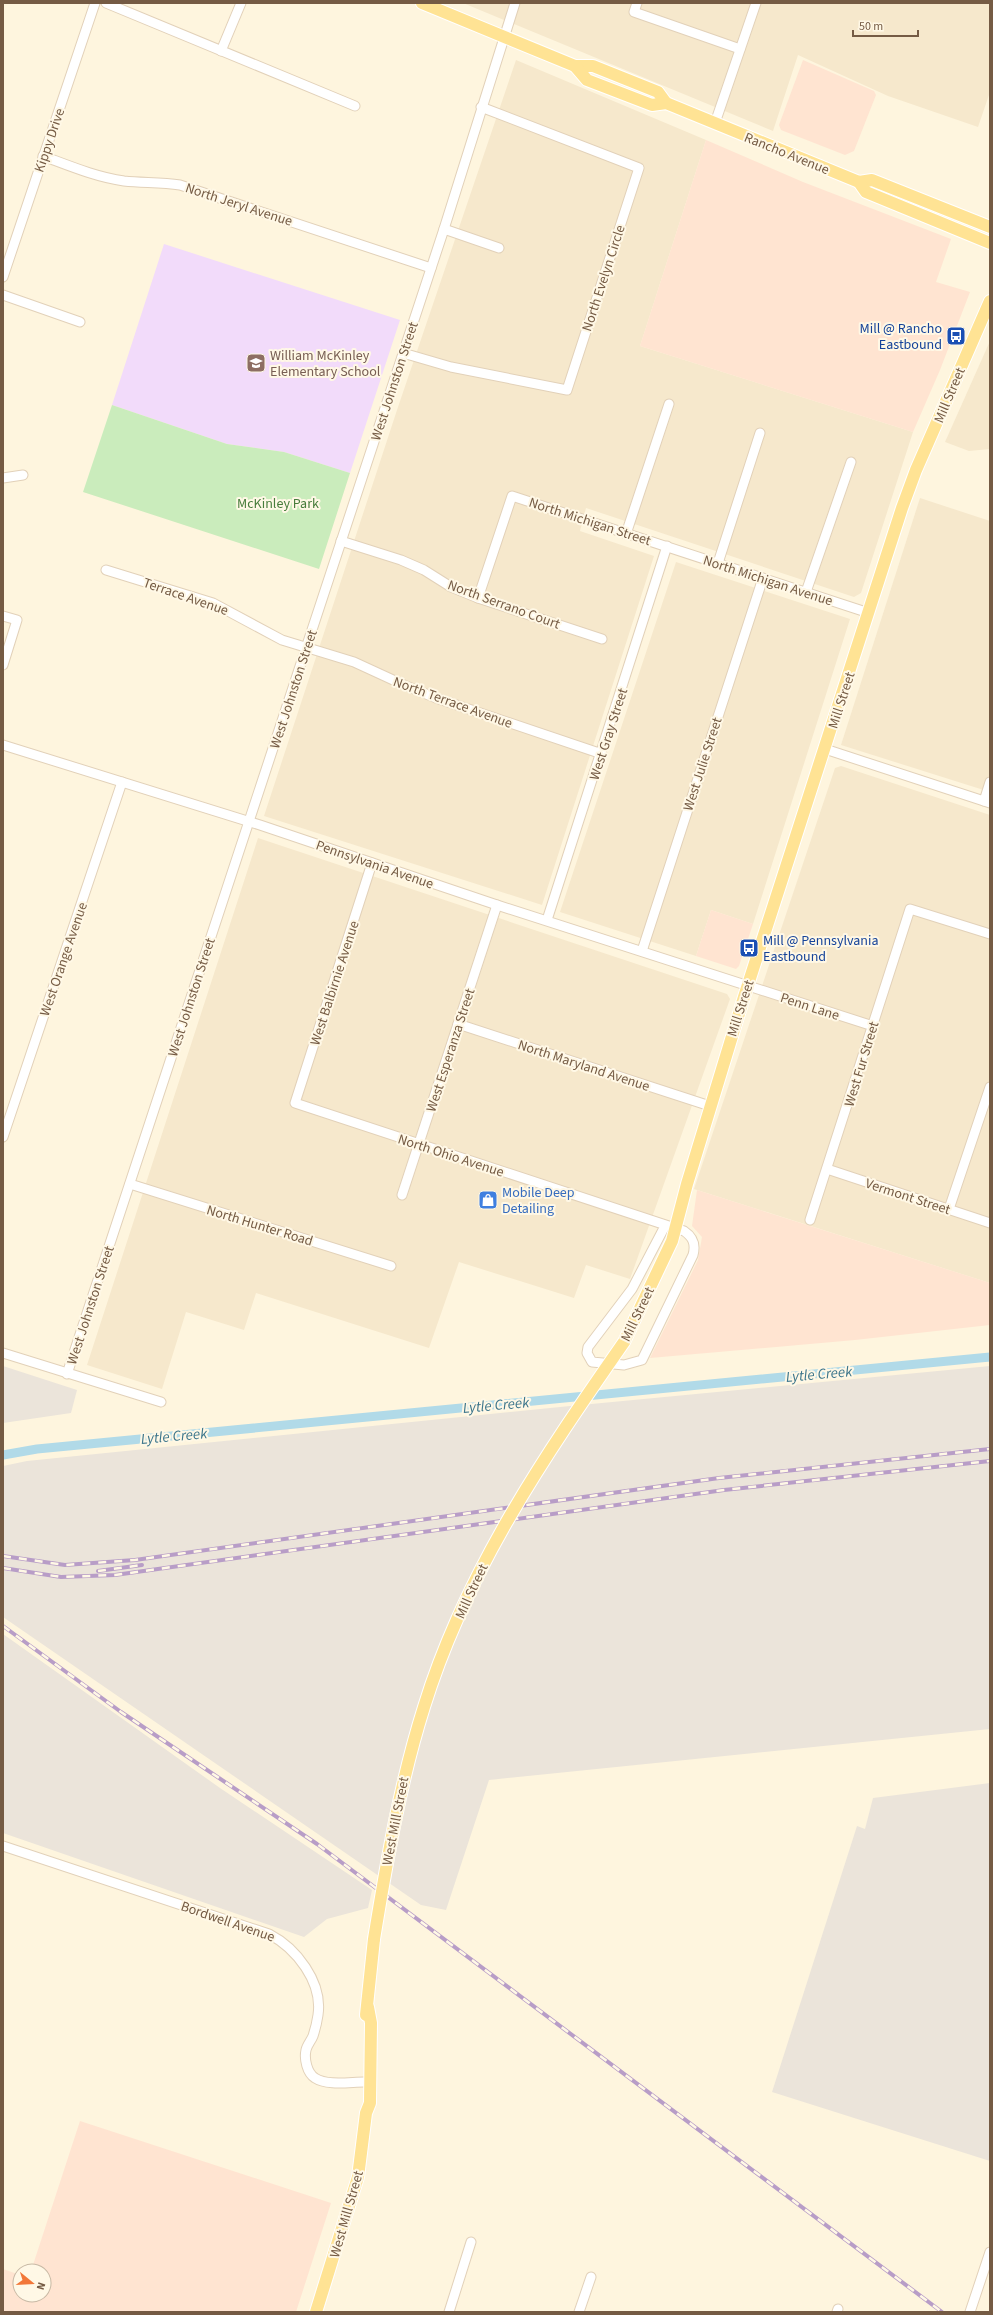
<svg xmlns="http://www.w3.org/2000/svg" width="993" height="2315" viewBox="0 0 993 2315" font-family="'Source Sans 3',sans-serif">
<style>
.residential{fill:#f6e8cc}
.commercial{fill:#ffe4d1}
.industrial{fill:#ebe4da}
.education{fill:#f2dbfa}
.green{fill:#caecbc}
.lines{fill:none;stroke-linecap:round;stroke-linejoin:round}
.canal{stroke:#b1dae8;stroke-width:9}
.minor-casing{stroke:#e2d1b9;stroke-width:11}
.major-casing{stroke:#fff;stroke-width:14}
.minor{stroke:#fff;stroke-width:9}
.major{stroke:#ffe394;stroke-width:12}
.rail-casing{stroke:#b89dc7;stroke-width:4}
.rail{stroke:#fff8e6;stroke-width:2.5;stroke-dasharray:8;stroke-linecap:butt}
.major-bridge-casing{stroke:#fff;stroke-width:14;stroke-linecap:butt}
.major-bridge{stroke:#ffe394;stroke-width:12}
.labels{text-anchor:middle;stroke-width:4;stroke-linejoin:round;paint-order:stroke}
.street-label{font-size:14px;fill:#755b44;stroke:#fff8e6}
.transit-label{font-size:14px;fill:#164399;stroke:#fff8e6;text-anchor:end}
.education-label{font-size:14px;fill:#785e54;stroke:#fff8e6;text-anchor:start}
.park-label{font-size:14px;fill:#477c3b;stroke:#fff8e6}
.shop-label{font-size:14px;fill:#366cbe;stroke:#fff8e6;text-anchor:start}
.water-label{font-size:15px;font-style:italic;fill:#3c758b;stroke:#fff8e6}
</style>
<rect width="100%" height="100%" fill="#fef5de"/>
<g class="residential">
<polygon points="463,3 990,3 990,92 978,127 888,96 798,55 773,131"/>
<polygon points="516,60 706,140 640,346 913,432 861,593 854,597 586,508 580,531 654,556 542,905 264,816 397,410"/>
<polygon points="990,341 990,449 969,451 945,442"/>
<polygon points="920,498 990,521 990,792 841,745"/>
<polygon points="676,562 850,619 753,924 711,910 696,956 560,912"/>
<polygon points="841,766 990,815 990,1283 694,1189 835,768"/>
<polygon points="258,838 727,994 730,999 630,1279 586,1265 574,1298 459,1262 429,1348 256,1293 244,1330 186,1312 162,1389 87,1365"/>
</g>
<g class="commercial">
<polygon points="803,60 874,91 876,95 854,151 845,155 781,130 779,125"/>
<polygon points="706,140 803,182 951,239 936,282 970,292 940,370 913,432 640,346"/>
<polygon points="711,910 753,924 739,966 736,969 696,956"/>
<polygon points="697,1190 990,1283 990,1325 855,1340 650,1358 698,1260 702,1237 692,1226"/>
<polygon points="80,2121 331,2203 296,2312 3,2312 3,2269 20,2275 20,2295 44,2295 44,2271 31,2271"/>
</g>
<g class="industrial">
<polygon points="3,1366 77,1390 71,1413 3,1423"/>
<polygon points="990,1366 990,1729 489,1780 446,1910 421,1905 3,1617 3,1466 27,1461 560,1407"/>
<polygon points="3,1634 220,1788 372,1890 368,1908 327,1919 304,1937 3,1833"/>
<polygon points="990,1783 990,2161 772,2092 857,1826 865,1829 873,1798"/>
</g>
<polygon class="education" points="164,244 400,320 350,473 284,452 227,444 112,405"/>
<polygon class="green" points="112,405 227,444 284,452 350,473 319,569 83,492"/>
<g class="lines">
<polyline class="canal" points="3,1455 37,1449 990,1357"/>
<g class="minor-casing">
<g id="minor">
<polyline points="106,3 355,106"/>
<polyline points="637,3 634,12 740,49"/>
<polyline points="221,51 241,3"/>
<polyline points="715,123 756,3"/>
<path d="M43,156C70,166 96,177 124,181C143,183 161,182 180,185L431,268"/>
<polyline points="444,229 499,248"/>
<polyline points="3,277 95,3"/>
<polyline points="3,295 80,322"/>
<polyline points="403,353 451,367 567,390 639,168 481,107"/>
<polyline points="3,478 23,475"/>
<polyline points="626,534 669,404"/>
<polyline points="341,541 401,560 424,570 451,587 478,598 602,639"/>
<polyline points="718,563 760,433"/>
<polyline points="106,570 213,603 282,640 354,662 404,685 436,698 602,754"/>
<polyline points="806,592 851,462"/>
<polyline points="478,598 512,496 869,613"/>
<polyline points="3,616 17,620 3,665"/>
<polyline points="3,745 260,825 497,905 873,1026"/>
<polyline points="825,749 990,803"/>
<polyline points="984,801 990,782"/>
<path d="M372,863L295,1103L684,1231C693,1237 696,1244 693,1255L642,1360L624,1365L592,1362L587,1353L588,1347L632,1289L665,1226"/>
<polyline points="547,920 667,546"/>
<polyline points="642,951 763,578"/>
<polyline points="458,1024 710,1106"/>
<polyline points="3,1137 122,782"/>
<polyline points="827,1169 990,1223"/>
<polyline points="130,1184 391,1266"/>
<polyline points="402,1195 497,905"/>
<polyline points="949,1209 990,1087"/>
<polyline points="810,1220 910,909 990,934"/>
<polyline points="3,1353 161,1402"/>
<polyline points="67,1374 444,229 515,3"/>
<path d="M3,1846L269,1934C296,1948 323,1982 318,2015C317,2022 315,2030 313,2036C311,2041 307,2045 306,2050C304,2059 307,2073 315,2078C327,2086 350,2082 364,2082"/>
<polyline points="449,2312 471,2242"/>
<polyline points="579,2312 591,2277"/>
<polyline points="837,2312 838,2309"/>
<polyline points="970,2312 990,2252"/>
</g>
</g>
<g class="major-casing">
<g id="major">
<polyline points="422,3 575,66 593,66 658,92 666,103"/>
<polyline points="575,66 587,80 652,105 666,103 859,182 872,180 990,227"/>
<polyline points="859,182 866,192 990,243"/>
<polyline points="624,1342 672,1241 687,1184 744,997 902,508 916,470 990,301"/>
<polyline points="366,2015 374,1939"/>
<polyline points="316,2312 358,2177 366,2113 370,2103 371,2023 368,2007"/>
</g>
</g>
<use href="#minor" class="minor"/>
<use href="#major" class="major"/>
<g class="rail-casing">
<g id="rail">
<polyline points="3,1556 65,1565 135,1560 719,1478 990,1449"/>
<polyline points="3,1568 61,1577 115,1575 724,1490 990,1461"/>
<polyline points="98,1571 142,1565"/>
<polyline points="3,1626 121,1712 317,1844 942,2312"/>
</g>
</g>
<use href="#rail" class="rail"/>
<g class="major-bridge-casing">
<path id="major-bridge" d="M374,1939C387,1860 400,1783 424,1707C466,1571 544,1457 624,1342"/>
</g>
<use href="#major-bridge" class="major-bridge"/>
</g>
<defs>
<g id="bus-square" transform="scale(1)"><rect x="-9" y="-9" width="18" height="18" rx="4" fill="#1a4fb4" stroke="#fff8e6"/><path d="M-5-6H5V4H4V6H2V4H-2V6H-4V4H-5ZM-3.5-4V0h7V-4ZM-3.5 1.2v1.5H-2V1.2ZM2 1.2v1.5H3.5V1.2Z" fill="#fff"/></g>
<g id="school-square" transform="scale(1)"><rect x="-9" y="-9" width="18" height="18" rx="4" fill="#8d6e63" stroke="#fff8e6"/><path d="M0-5L7-2L0 1L-7-2ZM-4 1L0 2.5L4 1V4Q0 6-4 4Z" fill="#fff"/></g>
<g id="shop-square" transform="scale(1)"><rect x="-9" y="-9" width="18" height="18" rx="4" fill="#3f7fe0" stroke="#fff8e6"/><path d="M-5-2.5h2.3a2.7 3.5 0 0 1 5.4 0H5L5.5 6h-11ZM-1.5-2.5h3a1.5 2.3 0 0 0-3 0Z" fill="#fff"/></g>
</defs>
<g fill-rule="evenodd">
<use href="#bus-square" x="956" y="336"/>
<use href="#school-square" x="256" y="363"/>
<use href="#bus-square" x="749" y="948"/>
<use href="#shop-square" x="488" y="1200"/>
</g>
<g class="labels">
<g class="street-label">
<text transform="translate(49 140) rotate(-71)" y="5">Kippy Drive</text>
<text transform="translate(787 153) rotate(22)" y="5">Rancho Avenue</text>
<text transform="translate(239 204) rotate(18)" y="5">North Jeryl Avenue</text>
<text transform="translate(603 278) rotate(-72)" y="5">North Evelyn Circle</text>
<text transform="translate(394 381) rotate(-72)" y="5">West Johnston Street</text>
<text transform="translate(949 395) rotate(-67)" y="5">Mill Street</text>
<text transform="translate(590 521) rotate(18)" y="5">North Michigan Street</text>
<text transform="translate(768 580) rotate(18)" y="5">North Michigan Avenue</text>
<text transform="translate(186 596) rotate(19)" y="5">Terrace Avenue</text>
<text transform="translate(504 604) rotate(20)" y="5">North Serrano Court</text>
<text transform="translate(293 689) rotate(-72)" y="5">West Johnston Street</text>
<text transform="translate(841 700) rotate(-72)" y="5">Mill Street</text>
<text transform="translate(453 702) rotate(20)" y="5">North Terrace Avenue</text>
<text transform="translate(608 734) rotate(-72)" y="5">West Gray Street</text>
<text transform="translate(702 764) rotate(-72)" y="5">West Julie Street</text>
<text transform="translate(375 864) rotate(19)" y="5">Pennsylvania Avenue</text>
<text transform="translate(63 959) rotate(-71)" y="5">West Orange Avenue</text>
<text transform="translate(334 983) rotate(-72)" y="5">West Balbirnie Avenue</text>
<text transform="translate(191 997) rotate(-72)" y="5">West Johnston Street</text>
<text transform="translate(810 1006) rotate(18)" y="5">Penn Lane</text>
<text transform="translate(740 1008) rotate(-72)" y="5">Mill Street</text>
<text transform="translate(450 1050) rotate(-72)" y="5">West Esperanza Street</text>
<text transform="translate(861 1064) rotate(-73)" y="5">West Fur Street</text>
<text transform="translate(584 1065) rotate(18)" y="5">North Maryland Avenue</text>
<text transform="translate(451 1155) rotate(18)" y="5">North Ohio Avenue</text>
<text transform="translate(908 1196) rotate(18)" y="5">Vermont Street</text>
<text transform="translate(260 1225) rotate(17)" y="5">North Hunter Road</text>
<text transform="translate(90 1305) rotate(-72)" y="5">West Johnston Street</text>
<text transform="translate(637 1314) rotate(-64)" y="5">Mill Street</text>
<text transform="translate(471 1591) rotate(-65)" y="5">Mill Street</text>
<text transform="translate(395 1821) rotate(-79)" y="5">West Mill Street</text>
<text transform="translate(228 1921) rotate(19)" y="5">Bordwell Avenue</text>
<text transform="translate(346 2214) rotate(-74)" y="5">West Mill Street</text>
</g>
<g class="transit-label">
<text x="942" y="333">Mill @ Rancho<tspan x="942" dy="16">Eastbound</tspan></text>
<text x="763" y="945" text-anchor="start">Mill @ Pennsylvania<tspan x="763" dy="16">Eastbound</tspan></text>
</g>
<g class="education-label">
<text x="270" y="360">William McKinley<tspan x="270" dy="16">Elementary School</tspan></text>
</g>
<g class="park-label">
<text x="278" y="508">McKinley Park</text>
</g>
<g class="shop-label">
<text x="502" y="1197">Mobile Deep<tspan x="502" dy="16">Detailing</tspan></text>
</g>
<g class="water-label">
<text transform="translate(819 1374) rotate(-5)" y="5">Lytle Creek</text>
<text transform="translate(496 1405) rotate(-5)" y="5">Lytle Creek</text>
<text transform="translate(174 1436) rotate(-5)" y="5">Lytle Creek</text>
</g>
</g>
<rect width="993" height="2315" fill="none" stroke="#755b44" stroke-width="8"/>
<g transform="translate(32 2283) rotate(108)"><circle r="19" fill="#fff8e6" stroke="#c8b9a5"/>
<path d="M0-3L7 15L0 10L-7 15Z" fill="#f27738"/>
<text y="-6" font-size="11" font-weight="bold" text-anchor="middle" fill="#755b44">N</text>
</g>
<path d="M853 30v6h65v-6" fill="none" stroke="#755b44" stroke-width="2"/>
<text x="859" y="30" font-size="12" fill="#755b44" stroke="#fff8e6" stroke-width="3" paint-order="stroke">50 m</text>
</svg>
